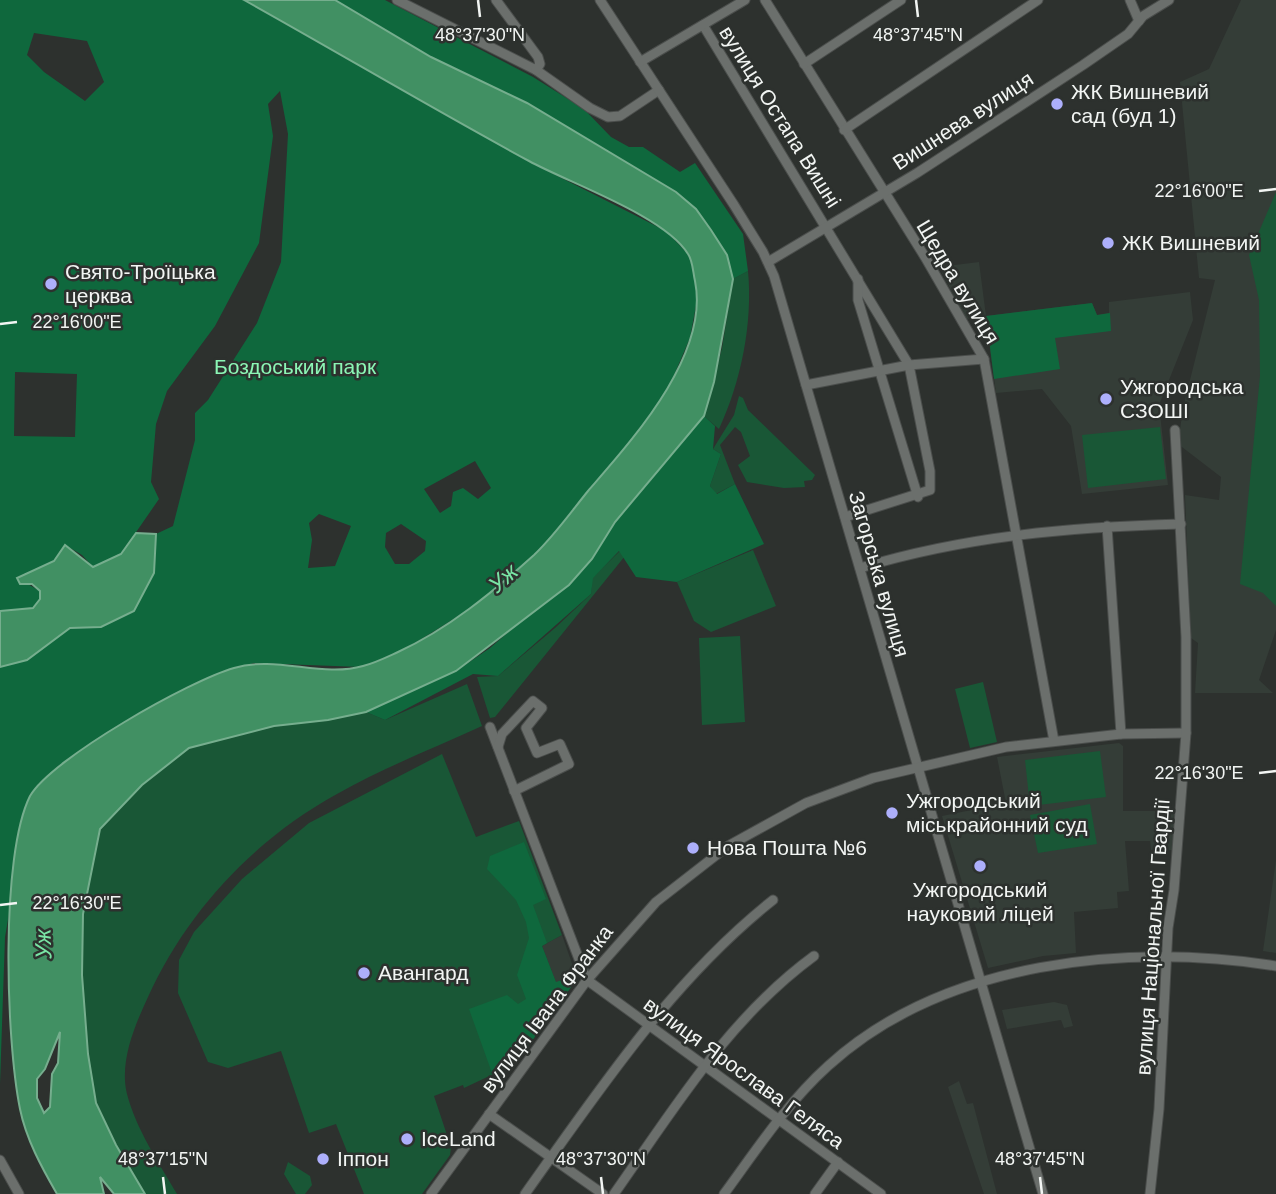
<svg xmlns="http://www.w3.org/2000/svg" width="1276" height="1194" viewBox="0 0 1276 1194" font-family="Arial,sans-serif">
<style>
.built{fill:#343d37}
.green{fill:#195736}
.forest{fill:#0f683d;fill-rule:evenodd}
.water{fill:#419063;stroke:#76ae8e;stroke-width:2;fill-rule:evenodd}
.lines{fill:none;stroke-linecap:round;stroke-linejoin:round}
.minor-casing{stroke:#4b4e4c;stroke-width:11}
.minor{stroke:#6b6f6c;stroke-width:9}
.ticks{fill:none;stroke:#f2f5f3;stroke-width:2.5}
.poi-dot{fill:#adaffb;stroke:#2d312e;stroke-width:2.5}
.labels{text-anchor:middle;stroke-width:5;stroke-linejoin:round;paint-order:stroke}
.poi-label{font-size:21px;fill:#f2f5f3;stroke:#2d312e;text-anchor:start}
.street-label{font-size:21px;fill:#f2f5f3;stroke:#2d312e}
.park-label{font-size:21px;fill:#8bf6b5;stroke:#2d312e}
.water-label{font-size:23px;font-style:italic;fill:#79e5a5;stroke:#2d312e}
.ticks-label{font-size:18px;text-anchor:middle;fill:#f2f5f3;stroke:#2d312e;stroke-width:5;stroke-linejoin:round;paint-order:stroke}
</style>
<rect width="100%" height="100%" fill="#2d312e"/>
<g class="built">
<polygon points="1241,0 1276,0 1276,630 1259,680 1273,693 1195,693 1198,643 1191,638 1185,495 1219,500 1221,477 1178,444 1183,408 1215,280 1199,278 1180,82 1209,69"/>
<polygon points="979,262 986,316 1092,303 1097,315 1109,313 1109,302 1190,292 1193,320 1159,405 1168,485 1082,494 1071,426 1042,389 996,393 986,317 966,319 939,267"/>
<polygon points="1119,743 1123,746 1123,811 1174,811 1173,850 1151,850 1150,841 1125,841 1129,891 1117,892 1118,908 1074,912 1076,953 1043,956 988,968 942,816 1006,803 997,757"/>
<polygon points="1276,860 1276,953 1263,951"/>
<polygon points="562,935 576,975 556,983 542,946"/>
<polygon points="1054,1002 1067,1005 1073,1026 1064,1028 1061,1020 1007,1029 1002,1010"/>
<polygon points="959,1081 967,1104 973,1103 997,1194 984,1194 948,1087"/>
</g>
<g class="green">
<polygon points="1276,192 1276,606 1263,593 1240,584 1260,376 1259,300 1249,255"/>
<path d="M748,271C753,323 741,382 719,429L704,416L722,348L733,279Z"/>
<polygon points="739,396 743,398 748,410 815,475 812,480 804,481 805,487 784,488 747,482 738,465 750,456 741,432 735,427 720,445 735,484 716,494 710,486 721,454 713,449 734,415"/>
<polygon points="1160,427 1166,479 1088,488 1082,435"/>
<polygon points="753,550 776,606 711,632 694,621 677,582"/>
<polygon points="620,551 625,556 495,717 490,718 477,677 498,676 555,628 591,594 592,578"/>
<polygon points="740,636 745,722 702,725 699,638"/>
<polygon points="983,682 997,742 970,748 955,689"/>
<path d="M467,684L482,726C434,748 383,768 337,794C255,839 187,911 148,997C135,1025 119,1062 127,1094C136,1129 159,1163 177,1194H145L116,1145L96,1103L88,1054L82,975L83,914L100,829L142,785L189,748L274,726L328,720L366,712L385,720Z"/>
<polygon points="1100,751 1106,797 1030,806 1025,760"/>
<polygon points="442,754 476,837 519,821 562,935 542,946 556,983 576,975 577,979 515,1064 464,1088 463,1085 434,1096 448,1138 443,1141 446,1149 451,1148 450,1155 422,1194 364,1194 336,1124 309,1133 281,1051 228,1068 208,1062 178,993 179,960 194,932 242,879 309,823"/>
<polygon points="1090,804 1097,844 1038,853 1030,815"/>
<polygon points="288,1162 310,1176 312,1185 305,1194 296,1194 284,1174"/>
</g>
<g class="forest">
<path d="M0,0H244L532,163L666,231L690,256L698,295L690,338L669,387L640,430L539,551L470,609L402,651L361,667L254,663L210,677L130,720L56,768L30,794L5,937L0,1084V667L27,660L70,628L101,627L154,573L156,534L173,526L195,440V413L208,400L257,323L281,262L288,134L280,91L268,104L273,136L259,243L215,326L167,391L156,424L151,482L159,499L121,554L93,567L82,555L65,545L54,561L17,578L40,591V599L33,608L0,611ZM34,33L87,41L104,82L85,101L44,72L27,55ZM15,372L77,374L75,437L14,436ZM475,461L491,488L478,499L463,488L453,492L451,506L440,513L424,489ZM319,514L351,526L335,566L308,568L312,540L309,523ZM401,524L426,541L425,551L409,564H395L385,547L386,533Z"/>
<polygon points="335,0 385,0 533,77 584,109 611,137 629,147 643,147 680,172 695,163 743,234 748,271 733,279 727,255 676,192 527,103 431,57"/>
<polygon points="1092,303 1097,315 1110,313 1111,331 1055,338 1060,369 994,379 986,316"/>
<polygon points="704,416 715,426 713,449 721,454 710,486 717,494 735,484 764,544 677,582 636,577 619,551 593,578 591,594 498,676 473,674 385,720 366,712 456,671 490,648 592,559 615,522"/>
<polygon points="524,842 546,899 533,905 547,943 542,946 556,982 576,975 577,979 515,1064 492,1073 469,1009 507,995 518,1004 526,999 517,975 529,938 526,922 516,900 487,869 490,856"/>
</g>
<g class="water">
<path d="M244,0H335L431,57L527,103L676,192L696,209L711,230L727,255L733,279L714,382L704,416L615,522L592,559L569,585L456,671L366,712L328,720L274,726L189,748L142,785L100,829L83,914L82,975L88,1054L96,1103L116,1145L145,1194H114L100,1177L104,1194H57C42,1168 26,1139 20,1109C6,1040 0,856 30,796C52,758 191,680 234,668C277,655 321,678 363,666C375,663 387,657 398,652C448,629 493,592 534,555C554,536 571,512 588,491C632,440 710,355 695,281C693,273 693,261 688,254C665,216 569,183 529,161C433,109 339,53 244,0ZM60,1032L58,1063L52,1074L50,1107L44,1113L37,1098V1079L45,1069Z"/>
<polygon points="136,533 156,534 154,573 134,611 101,627 70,628 27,660 0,667 0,611 33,608 40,599 40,591 32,584 20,584 17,578 54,561 65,545 93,567 121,554"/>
</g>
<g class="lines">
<g class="minor-casing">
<g id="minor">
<polyline points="397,0 536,70 590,108 608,117 620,116 659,90"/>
<polyline points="496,0 538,57 540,64 536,70"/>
<polyline points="600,0 734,205 763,252 774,276 1043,1194"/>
<polyline points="765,0 925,257 984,359 1054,741"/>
<polyline points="1130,0 1139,21"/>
<polyline points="703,25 909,365 930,471 930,490 845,517"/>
<polyline points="640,62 745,0"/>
<polyline points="804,64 901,0"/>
<polyline points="844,130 1038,0"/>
<polyline points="768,262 917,173 1083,65 1128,34 1143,16 1169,0"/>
<polyline points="858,279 858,300 918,497"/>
<polyline points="806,385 909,365 984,359"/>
<polyline points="1107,526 1121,734"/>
<path d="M860,568C966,536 1071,527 1181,524"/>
<polyline points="490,727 587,980 881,1194"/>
<polyline points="498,747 502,734 533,701 542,708 526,728 537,753 560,744 569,764 514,791"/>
<polyline points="489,1114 603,1194"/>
<polyline points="0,1160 19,1194"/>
<polyline points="431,1194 587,980 656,902 728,846 806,803 873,778 1006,747 1121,734 1186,733"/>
<path d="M525,1194C600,1089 672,980 773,900"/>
<path d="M614,1194C674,1109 728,1019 814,956"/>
<path d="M724,1194C757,1149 787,1103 828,1066C943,961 1128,942 1276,966"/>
<polyline points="815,1194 838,1162"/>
<polyline points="1150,1194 1159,1109 1168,928 1174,890 1186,733 1186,637 1175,430"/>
</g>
</g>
<use href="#minor" class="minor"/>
</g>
<path class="ticks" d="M478,0L480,17M916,0L918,17M1259,191L1276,189M0,324L17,322M1259,773L1276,771M0,905L17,903M163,1177L165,1194M601,1177L603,1194M1040,1177L1042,1194"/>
<g class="poi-dot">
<circle cx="1057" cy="104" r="7"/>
<circle cx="1108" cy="243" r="7"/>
<circle cx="51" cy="284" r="7"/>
<circle cx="1106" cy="399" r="7"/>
<circle cx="892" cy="813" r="7"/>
<circle cx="693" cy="848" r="7"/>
<circle cx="980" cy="866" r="7"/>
<circle cx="364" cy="973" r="7"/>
<circle cx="407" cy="1139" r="7"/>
<circle cx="323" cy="1159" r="7"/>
</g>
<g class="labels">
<g class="poi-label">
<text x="1071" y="99">ЖК Вишневий<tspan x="1071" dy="24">сад (буд 1)</tspan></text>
<text x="1122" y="250">ЖК Вишневий</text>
<text x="65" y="279">Свято-Троїцька<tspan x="65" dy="24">церква</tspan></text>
<text x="1120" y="394">Ужгородська<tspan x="1120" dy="24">СЗОШІ</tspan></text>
<text x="906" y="808">Ужгородський<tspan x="906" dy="24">міськрайонний суд</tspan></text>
<text x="707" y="855">Нова Пошта №6</text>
<text x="980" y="897" text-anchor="middle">Ужгородський<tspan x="980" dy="24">науковий ліцей</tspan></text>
<text x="378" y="980">Авангард</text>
<text x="421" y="1146">IceLand</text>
<text x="337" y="1166">Іппон</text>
</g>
<g class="street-label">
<text transform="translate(780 117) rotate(58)" y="7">вулиця Остапа Вишні</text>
<text transform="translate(963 121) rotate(-33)" y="7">Вишнева вулиця</text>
<text transform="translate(958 282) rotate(59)" y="7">Щедра вулиця</text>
<text transform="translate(879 574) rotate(74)" y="7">Загорська вулиця</text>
<text transform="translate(1153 937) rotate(-86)" y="7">вулиця Національної Гвардії</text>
<text transform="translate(547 1009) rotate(-53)" y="7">вулиця Івана Франка</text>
<text transform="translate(744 1073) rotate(36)" y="7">вулиця Ярослава Геляса</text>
</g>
<g class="park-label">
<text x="295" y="374">Боздоський парк</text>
</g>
<g class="water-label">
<text transform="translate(503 578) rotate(-42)" y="8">Уж</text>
<text transform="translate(43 944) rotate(-92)" y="8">Уж</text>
</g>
</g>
<g class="ticks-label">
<text x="480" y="41">48°37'30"N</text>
<text x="918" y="41">48°37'45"N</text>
<text x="1199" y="197">22°16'00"E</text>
<text x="77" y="328">22°16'00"E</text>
<text x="1199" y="779">22°16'30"E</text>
<text x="77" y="909">22°16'30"E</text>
<text x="163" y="1165">48°37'15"N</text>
<text x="601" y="1165">48°37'30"N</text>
<text x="1040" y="1165">48°37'45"N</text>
</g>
</svg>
